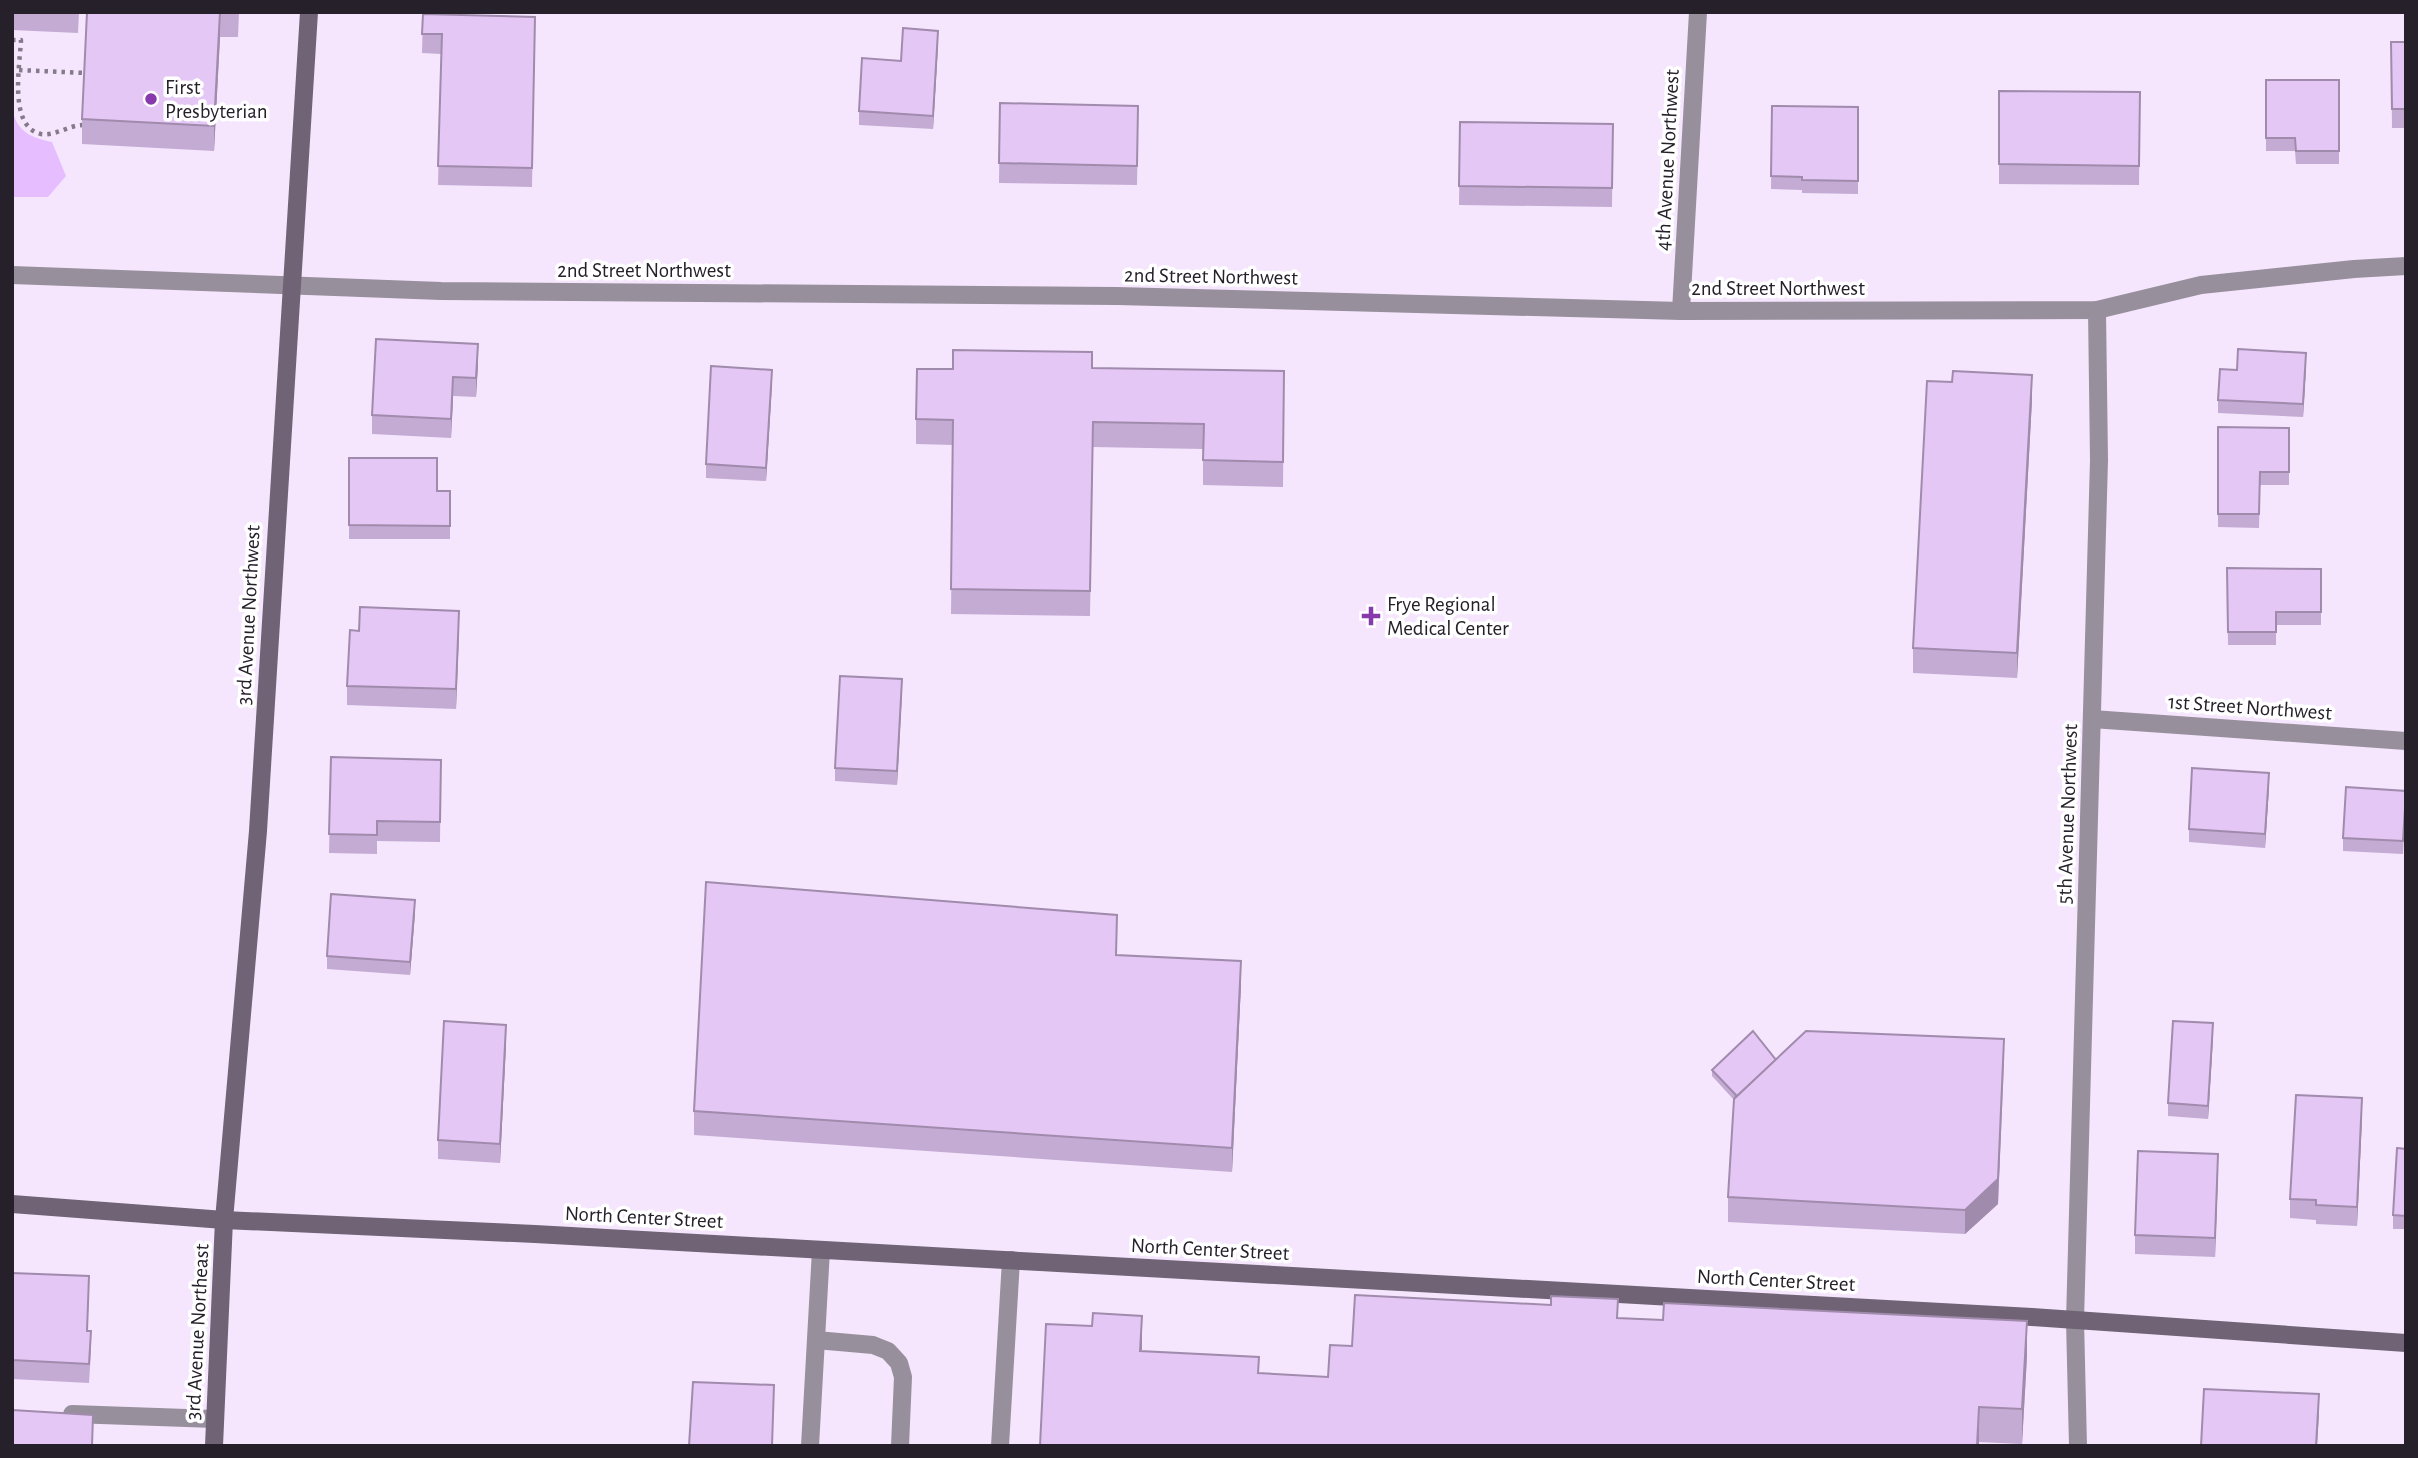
<svg xmlns="http://www.w3.org/2000/svg" width="2418" height="1458" viewBox="0 0 2418 1458" font-family="'Alegreya Sans',sans-serif">
<style>
.green{fill:#e6bdfe}
.lines{fill:none;stroke-linecap:round;stroke-linejoin:round}
.path{stroke:#847a8a;stroke-width:4.5;stroke-dasharray:3.5 5;stroke-linecap:butt}
.lane{stroke:#978f9c;stroke-width:18}
.street{stroke:#978f9c;stroke-width:18}
.secondary{stroke:#6f6375;stroke-width:18}
.wall{fill:#c4abd3}
.shaded-wall{fill:#a08bac}
.building{fill:#e4c7f5;stroke:#a08bac;stroke-width:2}
.poi-dot{fill:#873aac;stroke:#fff;stroke-width:2.5}
.labels{text-anchor:middle;stroke-width:7;stroke-linejoin:round;paint-order:stroke}
.poi-label{font-size:21px;fill:#26202b;stroke:#fff;text-anchor:start}
.street-label{font-size:21px;fill:#26202b;stroke:#fff}
</style>
<rect width="100%" height="100%" fill="#f5e6fe"/>
<path class="green" d="M12,108C16,131 31,138 52,142L66,176L48,197H12Z"/>
<g class="lines">
<g class="path">
<path d="M12,40H21C20,65 8,127 41,134C56,136 69,125 83,125"/>
<polyline points="19,70 86,73"/>
</g>
<g class="lane">
<polyline points="816,1340 873,1345 888,1351 899,1363 903,1377 900,1446"/>
<polyline points="72,1414 215,1419"/>
<polyline points="810,1446 821,1250"/>
<polyline points="1000,1446 1011,1260"/>
</g>
<g class="street">
<polyline points="12,275 441,291 1117,296 1681,311 2097,310 2201,285 2354,269 2406,266"/>
<polyline points="1681,311 1698,12"/>
<polyline points="2092,719 2406,741"/>
<polyline points="2078,1446 2075,1320 2099,460 2097,310"/>
</g>
<g class="secondary">
<polyline points="12,1204 224,1220 535,1234 2032,1317 2406,1343"/>
<polyline points="214,1446 224,1220 258,831 309,12"/>
</g>
</g>
<g class="wall">
<polygon points="12,12 79,12 78,33 12,30"/>
<polygon points="87,12 239,12 238,37 220,37 214,151 82,144 82,119"/>
<polygon points="423,14 535,37 532,187 438,185 441,54 422,53"/>
<polygon points="2391,42 2406,42 2406,128 2392,128"/>
<polygon points="938,44 933,129 859,125 859,111 901,61"/>
<polygon points="2266,80 2339,80 2339,164 2296,164 2295,151 2266,151"/>
<polygon points="1999,91 2140,92 2139,185 1999,184"/>
<polygon points="1000,103 1138,125 1137,185 999,183"/>
<polygon points="1772,106 1858,107 1858,194 1802,193 1802,190 1771,189"/>
<polygon points="1460,122 1613,124 1612,207 1459,205"/>
<polygon points="478,364 476,397 453,396 451,438 372,434 372,415"/>
<polygon points="2306,366 2303,417 2218,413 2218,400 2237,370"/>
<polygon points="1092,368 1284,371 1283,487 1203,485 1203,449 1093,447 1090,616 951,614 953,445 916,444 916,419 953,369"/>
<polygon points="772,383 766,481 706,478 706,464"/>
<polygon points="2032,400 2017,678 1913,673 1913,648"/>
<polygon points="2218,427 2289,428 2289,485 2260,485 2259,528 2218,527"/>
<polygon points="349,458 437,491 450,491 450,539 349,539"/>
<polygon points="2227,568 2321,569 2321,625 2276,625 2276,645 2228,645"/>
<polygon points="359,631 459,631 456,709 347,705 347,686"/>
<polygon points="902,692 897,785 835,781 835,768"/>
<polygon points="331,757 441,760 440,842 377,841 377,854 329,853"/>
<polygon points="2269,786 2265,848 2189,842 2189,829"/>
<polygon points="2406,791 2403,854 2343,851 2343,838"/>
<polygon points="415,913 410,975 327,969 327,956"/>
<polygon points="1116,955 1241,985 1232,1172 694,1135 694,1111"/>
<polygon points="2213,1037 2208,1119 2168,1116 2168,1103"/>
<polygon points="506,1044 500,1163 438,1159 438,1140"/>
<polygon points="1775,1059 2004,1064 1998,1204 1965,1234 1728,1222 1728,1197 1734,1100 1712,1076 1712,1070"/>
<polygon points="2362,1117 2357,1226 2316,1224 2316,1220 2290,1218 2290,1199"/>
<polygon points="2406,1149 2406,1229 2393,1229 2393,1215"/>
<polygon points="2218,1173 2215,1257 2135,1254 2135,1235"/>
<polygon points="12,1273 89,1296 87,1331 91,1351 89,1383 12,1379"/>
<polygon points="1618,1318 2027,1356 2022,1444 1979,1442 1040,1446 1259,1373 1328,1377 1352,1346"/>
</g>
<g class="shaded-wall">
<polygon points="220,12 220,37 214,151 214,126"/>
<polygon points="938,31 938,44 933,129 933,116"/>
<polygon points="478,344 478,364 476,397 476,378"/>
<polygon points="2306,353 2306,366 2303,417 2303,404"/>
<polygon points="772,370 772,383 766,481 766,468"/>
<polygon points="2032,375 2032,400 2017,678 2017,653"/>
<polygon points="453,377 453,396 451,438 451,419"/>
<polygon points="459,611 459,631 456,709 456,689"/>
<polygon points="902,679 902,692 897,785 897,771"/>
<polygon points="2269,773 2269,786 2265,848 2265,834"/>
<polygon points="415,900 415,913 410,975 410,962"/>
<polygon points="1241,961 1241,985 1232,1172 1232,1148"/>
<polygon points="2213,1023 2213,1037 2208,1119 2208,1106"/>
<polygon points="506,1025 506,1044 500,1163 500,1144"/>
<polygon points="2004,1039 1998,1204 1965,1234 1965,1210"/>
<polygon points="2362,1098 2362,1117 2357,1226 2357,1207"/>
<polygon points="2218,1154 2218,1173 2215,1257 2215,1238"/>
<polygon points="1142,1316 1142,1350 1140,1351"/>
<polygon points="2027,1321 2027,1356 2022,1444 2022,1409"/>
<polygon points="2319,1394 2319,1414 2317,1446 2316,1446"/>
<polygon points="1979,1407 1979,1446 1977,1446"/>
</g>
<g class="building">
<polygon points="87,12 220,12 214,126 82,119"/>
<polygon points="423,14 535,17 532,168 438,166 442,34 422,34"/>
<polygon points="903,28 938,31 933,116 859,111 862,58 901,61"/>
<polygon points="2391,42 2406,42 2406,109 2392,109"/>
<polygon points="2266,80 2339,80 2339,151 2296,151 2295,138 2266,138"/>
<polygon points="1999,91 2140,92 2139,166 1999,164"/>
<polygon points="1000,103 1138,106 1137,166 999,163"/>
<polygon points="1772,106 1858,107 1858,181 1802,180 1802,177 1771,176"/>
<polygon points="1460,122 1613,124 1612,188 1459,186"/>
<polygon points="376,339 478,344 476,378 453,377 451,419 372,415"/>
<polygon points="2238,349 2306,353 2303,404 2218,400 2220,369 2237,370"/>
<polygon points="953,350 1092,352 1092,368 1284,371 1283,462 1203,460 1204,424 1093,422 1090,591 951,589 953,420 916,419 917,369 953,369"/>
<polygon points="711,366 772,370 766,468 706,464"/>
<polygon points="1953,371 2032,375 2017,653 1913,648 1927,381 1952,382"/>
<polygon points="2218,427 2289,428 2289,472 2260,472 2259,514 2218,514"/>
<polygon points="349,458 437,458 437,491 450,491 450,526 349,525"/>
<polygon points="2227,568 2321,569 2321,612 2276,612 2276,632 2228,632"/>
<polygon points="360,607 459,611 456,689 347,686 350,630 359,631"/>
<polygon points="840,676 902,679 897,771 835,768"/>
<polygon points="331,757 441,760 440,822 377,821 377,835 329,834"/>
<polygon points="2192,768 2269,773 2265,834 2189,829"/>
<polygon points="2346,787 2406,791 2403,841 2343,838"/>
<polygon points="706,882 1117,915 1116,955 1241,961 1232,1148 694,1111"/>
<polygon points="331,894 415,900 410,962 327,956"/>
<polygon points="444,1021 506,1025 500,1144 438,1140"/>
<polygon points="2173,1021 2213,1023 2208,1106 2168,1103"/>
<polygon points="1753,1031 1776,1060 1735,1098 1736,1095 1712,1070"/>
<polygon points="1806,1031 2004,1039 1998,1179 1965,1210 1728,1197 1734,1099"/>
<polygon points="2296,1095 2362,1098 2357,1207 2316,1205 2316,1200 2290,1199"/>
<polygon points="2397,1148 2406,1149 2406,1216 2393,1215"/>
<polygon points="2138,1151 2218,1154 2215,1238 2135,1235"/>
<polygon points="12,1273 89,1276 87,1331 91,1331 89,1364 12,1360"/>
<polygon points="1355,1295 1551,1305 1551,1296 1618,1299 1617,1318 1663,1320 1664,1303 2027,1321 2022,1409 1979,1407 1977,1446 1040,1446 1046,1324 1092,1326 1093,1313 1142,1316 1140,1351 1259,1357 1258,1373 1328,1377 1330,1345 1352,1346"/>
<polygon points="693,1382 774,1385 772,1446 689,1446"/>
<polygon points="2204,1389 2319,1394 2316,1446 2201,1446"/>
<polygon points="12,1410 93,1415 92,1446 12,1446"/>
</g>
<g class="poi-dot">
<circle cx="151" cy="99" r="7"/>
<path d="M1367.5 605.5h7v7h7v7h-7v7h-7v-7h-7v-7h7z"/>
</g>
<g class="labels">
<g class="poi-label">
<text x="165" y="94">First<tspan x="165" dy="24">Presbyterian</tspan></text>
<text x="1387" y="611">Frye Regional<tspan x="1387" dy="24">Medical Center</tspan></text>
</g>
<g class="street-label">
<text transform="translate(1667 160) rotate(-87)" y="7">4th Avenue Northwest</text>
<text x="644" y="277">2nd Street Northwest</text>
<text transform="translate(1211 276) rotate(1)" y="7">2nd Street Northwest</text>
<text x="1778" y="295">2nd Street Northwest</text>
<text transform="translate(248 615) rotate(-87)" y="7">3rd Avenue Northwest</text>
<text transform="translate(2250 707) rotate(4)" y="7">1st Street Northwest</text>
<text transform="translate(2067 814) rotate(-88)" y="7">5th Avenue Northwest</text>
<text transform="translate(644 1217) rotate(3)" y="7">North Center Street</text>
<text transform="translate(1210 1249) rotate(3)" y="7">North Center Street</text>
<text transform="translate(1776 1280) rotate(3)" y="7">North Center Street</text>
<text transform="translate(197 1332) rotate(-87)" y="7">3rd Avenue Northeast</text>
</g>
</g>
<rect width="2418" height="1458" fill="none" stroke="#26202b" stroke-width="28"/>
</svg>
